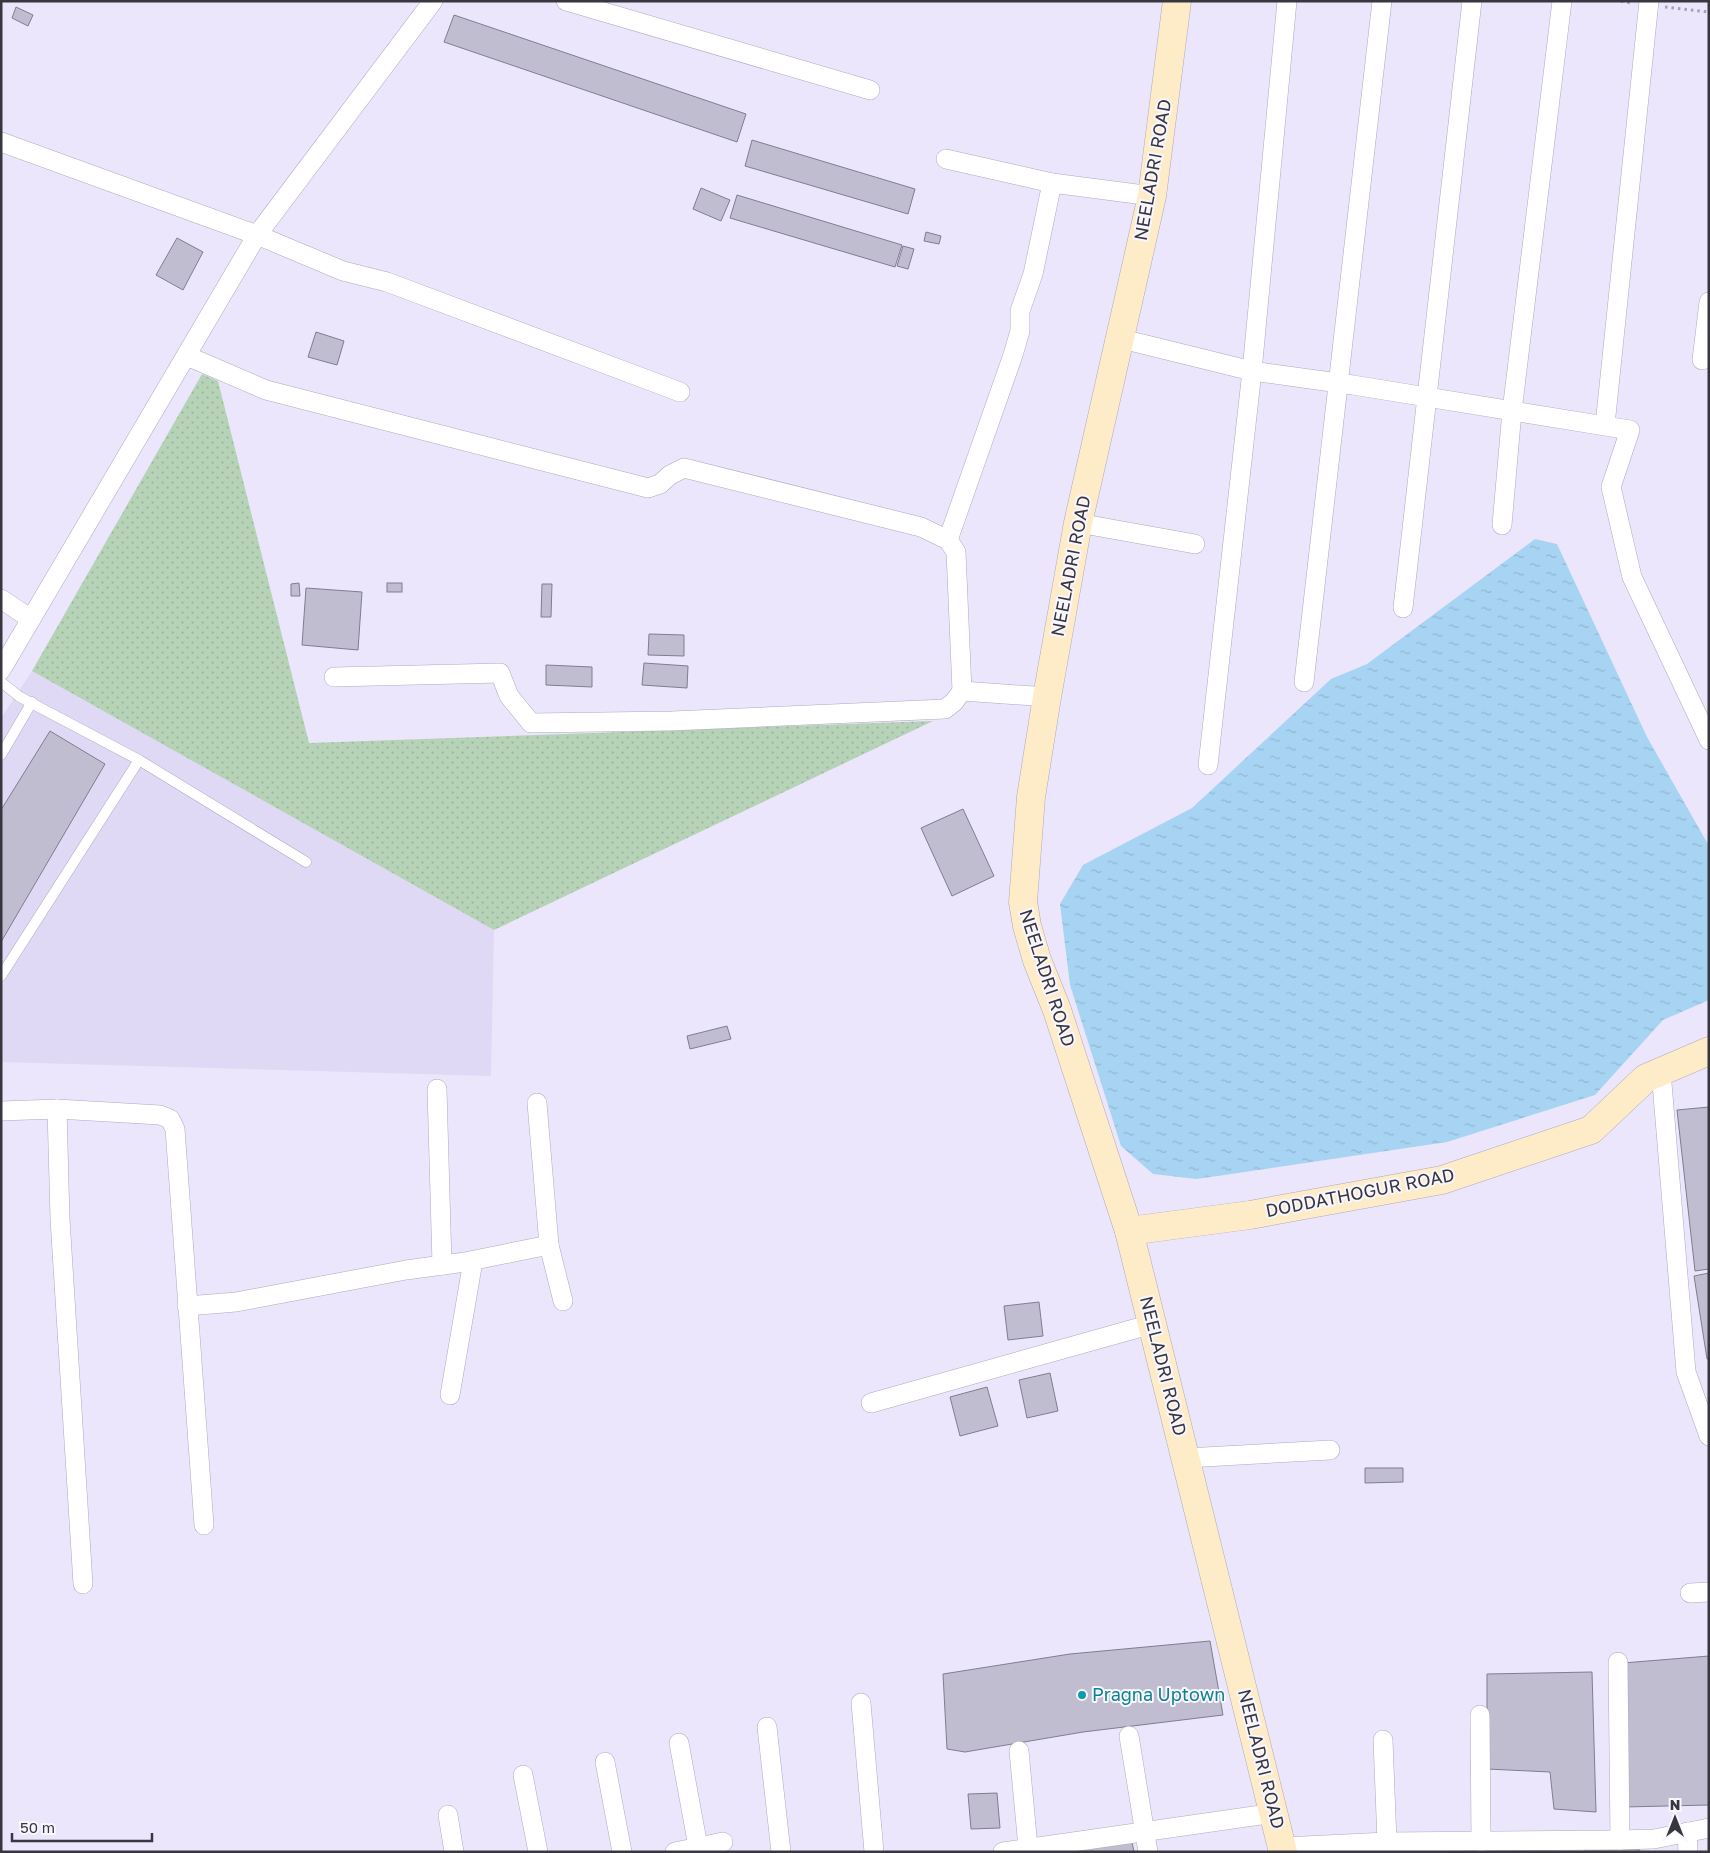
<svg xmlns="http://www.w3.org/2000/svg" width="1710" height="1853" viewBox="0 0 1710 1853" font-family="'Golos Text',sans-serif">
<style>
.built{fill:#dfd9f5}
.grass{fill:url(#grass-dots)}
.water{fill:url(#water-ripples)}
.building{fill:#c1bdd1;stroke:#817d8f}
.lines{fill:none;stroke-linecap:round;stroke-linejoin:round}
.lane-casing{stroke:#aea9bd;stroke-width:11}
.street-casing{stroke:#aea9bd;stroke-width:20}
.secondary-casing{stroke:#aea9bd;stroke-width:29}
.path{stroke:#a5a1b1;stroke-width:3;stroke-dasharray:2.5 4;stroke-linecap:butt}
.lane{stroke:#fff;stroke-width:10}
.street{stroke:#fff;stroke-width:19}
.secondary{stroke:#feecc8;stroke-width:28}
.culture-dot{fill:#0f9aa8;stroke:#f8f6fe;stroke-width:2}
.labels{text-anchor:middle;stroke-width:4;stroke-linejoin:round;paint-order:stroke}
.street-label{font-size:18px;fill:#38363e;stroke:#f8f6fe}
.culture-label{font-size:18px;fill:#0d838f;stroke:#f8f6fe;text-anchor:start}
</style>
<defs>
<pattern id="grass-dots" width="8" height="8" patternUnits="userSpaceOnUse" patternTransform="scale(1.25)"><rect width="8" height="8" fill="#b6d2b7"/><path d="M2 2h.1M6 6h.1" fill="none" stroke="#9db59e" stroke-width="1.8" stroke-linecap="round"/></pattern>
<pattern id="water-ripples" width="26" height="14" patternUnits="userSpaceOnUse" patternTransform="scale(1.25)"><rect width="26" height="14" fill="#a7d4f2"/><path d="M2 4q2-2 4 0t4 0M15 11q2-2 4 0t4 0" fill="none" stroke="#90b7d1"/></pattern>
</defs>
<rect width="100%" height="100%" fill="#ebe6fb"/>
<polygon class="built" points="32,671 494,930 491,1076 1,1062 1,718"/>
<polygon class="grass" points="202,374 218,381 309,743 933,721 494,930 32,671"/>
<polygon class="water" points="1535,539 1557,544 1647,737 1709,846 1709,1000 1663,1020 1595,1095 1447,1142 1197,1179 1153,1174 1121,1146 1070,985 1060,904 1083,865 1192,808 1331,679 1367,664"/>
<g class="building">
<polygon points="16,7 33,15 28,26 12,18"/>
<polygon points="454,15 746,114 737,142 444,42"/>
<polygon points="752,140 915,189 908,214 745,166"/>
<polygon points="701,188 730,200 721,221 693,209"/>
<polygon points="737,195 902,245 895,267 730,218"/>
<polygon points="926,232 941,236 939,244 924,241"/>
<polygon points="177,238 203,252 183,290 156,275"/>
<polygon points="903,246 914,249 908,269 897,266"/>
<polygon points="316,332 344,341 337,365 308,357"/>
<polygon points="299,583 300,596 291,596 291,584"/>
<rect x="387" y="583" width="15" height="9"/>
<polygon points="542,584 552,584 551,617 541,617"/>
<polygon points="306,588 362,592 358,650 302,645"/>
<polygon points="649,634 684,635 684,656 648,655"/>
<polygon points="644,663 688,666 687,688 642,685"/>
<polygon points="546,665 592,667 592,687 546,685"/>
<polygon points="50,731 105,764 1,942 1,810"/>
<polygon points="963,809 994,876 952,896 921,828"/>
<polygon points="727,1026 731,1039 690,1049 687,1036"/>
<polygon points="1709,1107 1709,1269 1695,1271 1677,1110"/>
<polygon points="1709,1273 1709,1359 1707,1359 1694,1276"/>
<polygon points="1039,1302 1043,1336 1008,1340 1004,1306"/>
<polygon points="1050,1373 1058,1411 1027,1418 1019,1380"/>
<polygon points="987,1387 998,1426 960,1436 950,1397"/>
<polygon points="1365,1468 1403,1468 1403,1482 1365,1483"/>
<polygon points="1210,1641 1223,1715 1083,1732 965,1752 947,1749 943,1674 1070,1654"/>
<polygon points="1709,1656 1709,1805 1624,1807 1623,1663"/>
<polygon points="1592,1672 1596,1812 1554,1809 1550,1772 1487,1769 1487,1674"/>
<polygon points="997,1793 1000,1828 971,1829 968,1794"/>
<polygon points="1132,1842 1134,1852 1060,1852"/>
<rect x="1585" y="1849" width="54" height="3"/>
</g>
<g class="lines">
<g class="lane-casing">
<g id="lane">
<polyline points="1,682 20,697 139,760 306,862"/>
<polyline points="1,755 32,702"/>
<polyline points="1,976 139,760"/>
</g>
</g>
<g class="street-casing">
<g id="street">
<polyline points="566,1 870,90"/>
<polyline points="1,142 257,235 343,271 387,282 680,392"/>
<polyline points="946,159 1052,183"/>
<polyline points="1118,338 1252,371 1353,385 1630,430 1611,487 1632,577 1709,740"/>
<polyline points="187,356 266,390 648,488 660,484 670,475 684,468 921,527 948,540 956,552 962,691 954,702 945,709 672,721 531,723 509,696 500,673 334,677"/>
<polyline points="1702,360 1709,302"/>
<polyline points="1605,425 1649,1"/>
<polyline points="1078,523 1195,544"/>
<polyline points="1502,525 1512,411 1562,1"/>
<polyline points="948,540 1013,355 1020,331 1020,311 1033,274 1052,183 1152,196"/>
<polyline points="1,599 31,619"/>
<polyline points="1403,608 1472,1"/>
<polyline points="1,670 257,235 433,1"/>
<polyline points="1304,682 1382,1"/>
<polyline points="962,691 1047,697"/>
<polyline points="1208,765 1252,371 1287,1"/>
<polyline points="1661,1071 1686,1372 1709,1436"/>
<polyline points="437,1089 442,1265"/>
<polyline points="537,1103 549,1245 563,1301"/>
<polyline points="57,1109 60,1219 83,1584"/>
<polyline points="1,1111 57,1109 160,1115 170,1119 175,1129 204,1525"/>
<polyline points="187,1306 236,1302 406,1270 465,1262 549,1245"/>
<polyline points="450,1395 473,1261"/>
<polyline points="871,1403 1152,1324"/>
<polyline points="1186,1458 1330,1450"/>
<polyline points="1690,1593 1709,1592"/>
<polyline points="1618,1662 1620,1840"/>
<polyline points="861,1703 874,1852"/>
<polyline points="1480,1715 1481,1842"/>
<polyline points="767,1727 781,1852"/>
<polyline points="1129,1736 1148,1852"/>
<polyline points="1383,1740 1387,1842"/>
<polyline points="679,1743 699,1852"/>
<polyline points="1019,1751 1028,1847"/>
<polyline points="605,1762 622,1852"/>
<polyline points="523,1775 538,1852"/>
<polyline points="448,1815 454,1852"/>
<polyline points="1687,1832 1688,1852"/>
<polyline points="1283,1847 1387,1842 1620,1840 1654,1839 1709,1828"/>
<polyline points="675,1852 723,1842"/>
<polyline points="1003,1852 1275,1813"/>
</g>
</g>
<g class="secondary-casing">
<g id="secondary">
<polyline points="1177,1 1152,196 1078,523 1047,697 1031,797 1023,902 1027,926 1037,960 1057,1010 1129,1231 1283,1852"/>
<polyline points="1129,1231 1250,1215 1442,1180 1591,1130 1646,1078 1709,1051"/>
</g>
</g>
<g class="path">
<polyline points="1621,1 1631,3"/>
<polyline points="1665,7 1709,12"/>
</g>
<use href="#lane" class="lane"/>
<use href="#street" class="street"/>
<use href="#secondary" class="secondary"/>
</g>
<circle class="culture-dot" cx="1082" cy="1695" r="5"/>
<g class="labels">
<g class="street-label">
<text transform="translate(1153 170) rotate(-80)" y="6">NEELADRI ROAD</text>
<text transform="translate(1071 566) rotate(-79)" y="6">NEELADRI ROAD</text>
<text transform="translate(1047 978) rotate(72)" y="6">NEELADRI ROAD</text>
<text transform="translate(1360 1193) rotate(-11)" y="6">DODDATHOGUR ROAD</text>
<text transform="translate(1163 1366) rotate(76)" y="6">NEELADRI ROAD</text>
<text transform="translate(1261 1759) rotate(76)" y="6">NEELADRI ROAD</text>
</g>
<g class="culture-label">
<text x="1092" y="1701">Pragna Uptown</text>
</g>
</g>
<rect width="1710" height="1853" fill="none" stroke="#38363e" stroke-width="5"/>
<g transform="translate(1675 1818)" stroke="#f8f6fe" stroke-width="4" paint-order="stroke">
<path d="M0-4L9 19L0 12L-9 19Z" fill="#38363e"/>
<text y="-8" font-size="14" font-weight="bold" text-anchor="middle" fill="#38363e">N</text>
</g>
<path d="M12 1833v8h140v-8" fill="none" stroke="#38363e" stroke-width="2.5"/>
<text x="20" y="1833" font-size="15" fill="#38363e" stroke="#f8f6fe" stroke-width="4" paint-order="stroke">50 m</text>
</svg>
